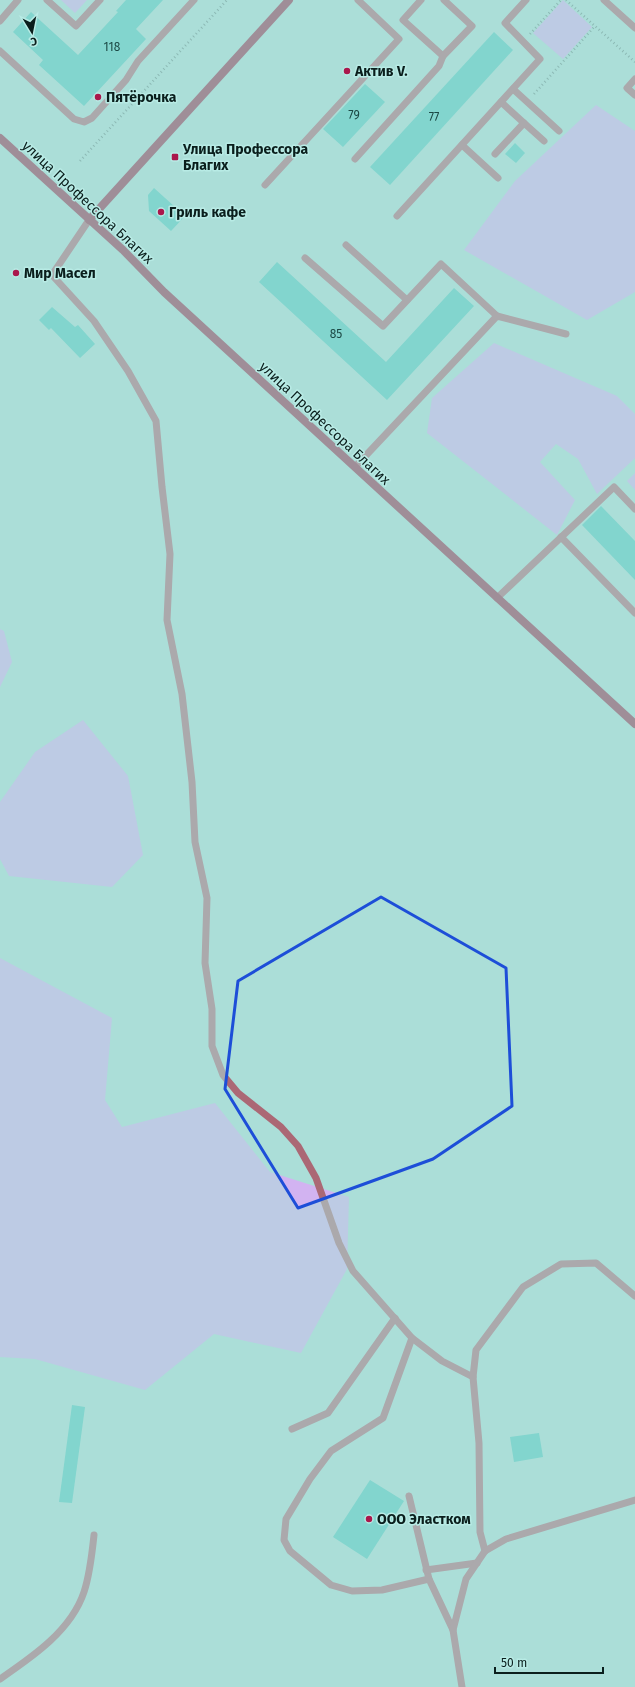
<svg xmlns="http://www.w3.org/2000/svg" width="635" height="1687" viewBox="0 0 635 1687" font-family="'Fira Sans',sans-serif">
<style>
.green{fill:#d2b3f1}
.building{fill:#50cac0}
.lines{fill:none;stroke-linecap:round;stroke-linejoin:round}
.path{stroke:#668b87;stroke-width:2.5;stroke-dasharray:1 3;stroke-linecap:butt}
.lane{stroke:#ab6875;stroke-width:7}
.secondary{stroke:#912e4a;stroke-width:8}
.marked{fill:none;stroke:#1d4ed8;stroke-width:3;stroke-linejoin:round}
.poi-dot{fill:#aa174c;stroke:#b8ebe5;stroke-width:1.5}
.labels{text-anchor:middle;stroke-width:3;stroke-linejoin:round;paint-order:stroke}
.number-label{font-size:12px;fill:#1c4945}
.poi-label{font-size:14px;font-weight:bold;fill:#0a1e1c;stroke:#b8ebe5;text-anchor:start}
.street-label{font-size:14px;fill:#0a1e1c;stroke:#b8ebe5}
</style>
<rect width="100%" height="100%" fill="#abded8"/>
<g class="green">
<polygon points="61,0 87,0 75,13"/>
<polygon points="563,0 592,27 563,59 533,33"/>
<polygon points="596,105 635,131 635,292 587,320 464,250 515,181"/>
<polygon points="494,343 617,396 635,414 635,458 597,494 578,459 556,444 540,462 575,500 557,535 427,433 432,398"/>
<polygon points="635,473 635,490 627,481"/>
<polygon points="0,629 4,631 12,662 0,687"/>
<polygon points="83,720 128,776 143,855 112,887 9,876 0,859 0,802 35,752"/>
<polygon points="0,958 112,1018 105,1100 122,1127 215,1103 270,1172 349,1197 347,1269 301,1353 214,1334 145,1390 35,1359 0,1357"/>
</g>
<g class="building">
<polygon points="126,0 163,0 136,29 146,39 84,106 39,65 43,60 13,32 31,12 78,55 118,12 116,11"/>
<polygon points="494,32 513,50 390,185 370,167"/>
<polygon points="365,84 385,102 343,147 323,129"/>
<polygon points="515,143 525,153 516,163 505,154"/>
<polygon points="154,188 185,216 171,231 149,211 148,195"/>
<polygon points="277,262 386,362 454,288 474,306 387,400 259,282"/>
<polygon points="52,307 75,327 78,325 95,344 80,358 51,328 49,330 39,320"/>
<polygon points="601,506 635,541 635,580 582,525"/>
<polygon points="72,1405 85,1407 72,1503 59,1502"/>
<polygon points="539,1433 543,1457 514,1462 510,1437"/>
<polygon points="370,1480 404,1501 367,1559 333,1537"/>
</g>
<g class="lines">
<g class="path">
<polyline points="566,0 635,62"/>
<polyline points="530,34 561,0"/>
<polyline points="534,94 595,26"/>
<polyline points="80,161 227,0"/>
</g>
<g class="lane">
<polyline points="47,0 76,26 100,0"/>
<polyline points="421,0 403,20 443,56 472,26 444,0"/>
<polyline points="604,0 635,28"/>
<polyline points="0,21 18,0"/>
<polyline points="0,51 74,119 84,122 92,118 126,80 138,61 194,0"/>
<polyline points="635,79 627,88 635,95"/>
<polyline points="513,89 559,131"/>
<polyline points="524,123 544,141"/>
<polyline points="462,145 498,178"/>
<polyline points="495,154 524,123 501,102"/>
<polyline points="355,159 439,66 443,56"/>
<polyline points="265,185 399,39 358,0"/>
<polyline points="397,216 540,59 505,23 526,0"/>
<polyline points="89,220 52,275 94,321 128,371 156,421 162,487 170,554 167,620 182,694 192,782 195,842 207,898 205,963 212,1009 212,1046 223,1075 238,1093 281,1127 298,1146 316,1178 339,1243 353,1271 412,1338 442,1361 473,1377"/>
<polyline points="346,245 407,300"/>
<polyline points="305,258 383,326 441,264 497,316"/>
<polyline points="355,467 497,316 566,334"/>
<polyline points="561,537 635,613"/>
<polyline points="497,598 614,487 635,509"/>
<polyline points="412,1338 383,1418 331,1451 310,1479 286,1519 284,1540 290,1551 331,1585 352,1591 382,1590 429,1579"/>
<polyline points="292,1429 328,1413 395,1318"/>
<polyline points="409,1496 429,1579 453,1630"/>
<polyline points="485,1551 480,1532 479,1443 473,1377 476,1350 523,1287 561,1264 596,1263 635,1296"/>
<polyline points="426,1570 477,1563"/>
<path d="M0,1679C32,1657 71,1631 84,1592C90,1574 92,1554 94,1535"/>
<polyline points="462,1687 453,1630 466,1579 485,1551 506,1539 635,1500"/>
</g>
<g class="secondary">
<polyline points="0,138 123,250 164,292 635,724"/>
<polyline points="89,220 289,0"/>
</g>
</g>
<path d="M0 0H635V1687H0ZM381,897L506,968L512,1106L433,1159L298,1208L225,1089L238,981Z" fill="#abded8" fill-opacity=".55" fill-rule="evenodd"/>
<path class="marked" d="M381,897L506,968L512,1106L433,1159L298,1208L225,1089L238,981Z"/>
<g class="poi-dot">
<circle cx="347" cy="71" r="4"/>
<circle cx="98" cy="97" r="4"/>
<rect x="171" y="153" width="8" height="8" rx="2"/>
<circle cx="161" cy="212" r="4"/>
<circle cx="16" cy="273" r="4"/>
<circle cx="369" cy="1519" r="4"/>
</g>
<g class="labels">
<g class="number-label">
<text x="112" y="51">118</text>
<text x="354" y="119">79</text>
<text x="434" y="121">77</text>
<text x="336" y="338">85</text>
</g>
<g class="poi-label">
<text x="355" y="76">Актив V.</text>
<text x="106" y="102">Пятёрочка</text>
<text x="183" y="154">Улица Профессора<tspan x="183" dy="16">Благих</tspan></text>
<text x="169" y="217">Гриль кафе</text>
<text x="24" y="278">Мир Масел</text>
<text x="377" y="1524">ООО Эластком</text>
</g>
<g class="street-label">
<text transform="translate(88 202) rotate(43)" y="5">улица Профессора Благих</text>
<text transform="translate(325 423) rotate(43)" y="5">улица Профессора Благих</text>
</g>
</g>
<g transform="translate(32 32) rotate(170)" stroke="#b8ebe5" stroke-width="3" paint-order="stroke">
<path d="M0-3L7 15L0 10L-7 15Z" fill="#0a1e1c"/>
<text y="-6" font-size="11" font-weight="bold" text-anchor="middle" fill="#0a1e1c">С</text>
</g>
<path d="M495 1667v6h108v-6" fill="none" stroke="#0a1e1c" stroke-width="2"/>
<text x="501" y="1667" font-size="12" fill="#0a1e1c" stroke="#b8ebe5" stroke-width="3" paint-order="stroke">50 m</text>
</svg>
